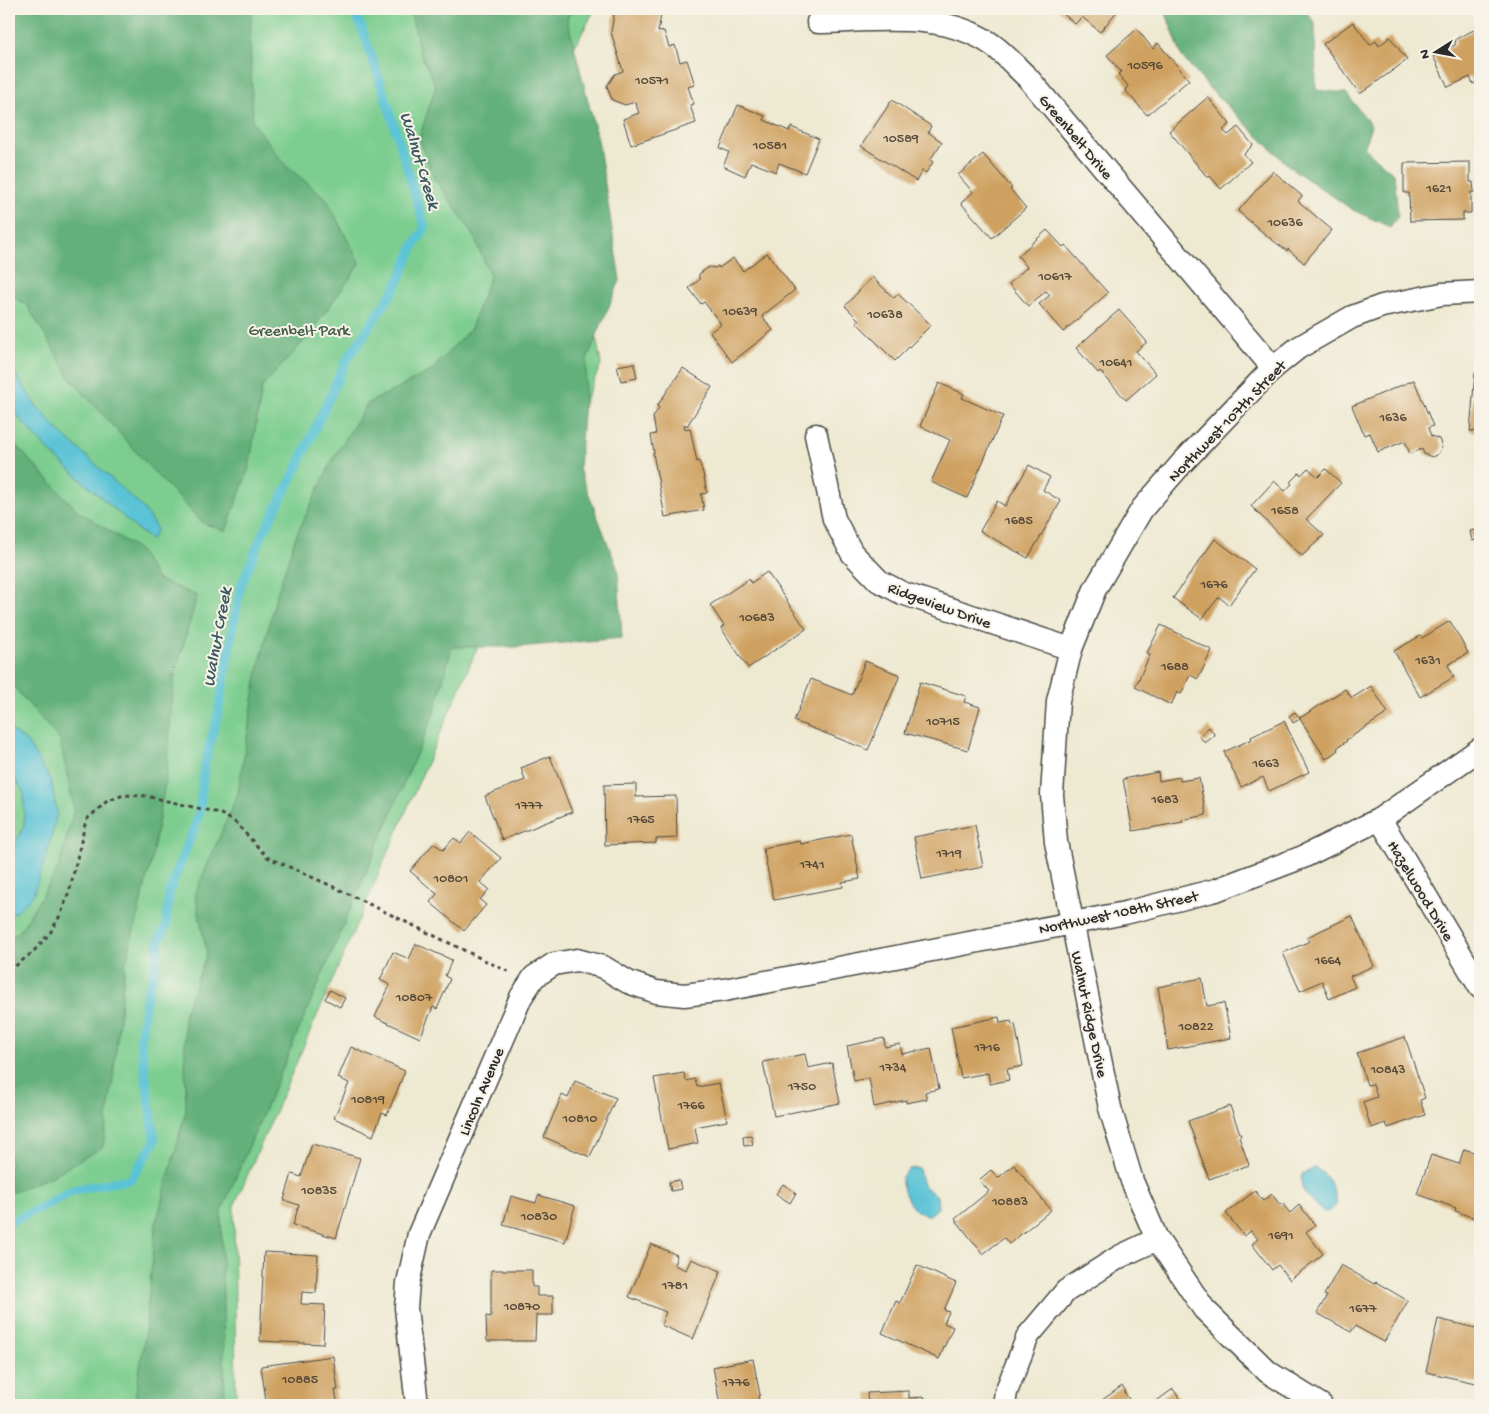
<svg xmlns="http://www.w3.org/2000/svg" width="1489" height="1414" viewBox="0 0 1489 1414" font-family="'Gochi Hand',sans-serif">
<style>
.green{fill:#7bcd8f;stroke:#537c5d}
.forest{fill:#64b07a;stroke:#486e52}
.water{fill:#5ac3d6;stroke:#427780}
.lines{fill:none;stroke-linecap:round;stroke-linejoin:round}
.stream{stroke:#5ac3d6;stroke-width:9}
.building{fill:#cfa160}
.minor-casing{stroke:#484844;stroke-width:25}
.path{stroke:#484844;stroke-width:3;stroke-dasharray:4 4;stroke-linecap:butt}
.minor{stroke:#fff;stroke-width:22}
.labels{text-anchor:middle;stroke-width:4;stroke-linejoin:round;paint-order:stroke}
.number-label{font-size:14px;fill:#544838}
.street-label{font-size:16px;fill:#2b2b2b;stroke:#f7f3e8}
.park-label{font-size:16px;fill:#435c49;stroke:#f7f3e8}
.water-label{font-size:18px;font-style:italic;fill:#39595e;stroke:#f7f3e8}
</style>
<rect width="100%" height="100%" fill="#f7f3e8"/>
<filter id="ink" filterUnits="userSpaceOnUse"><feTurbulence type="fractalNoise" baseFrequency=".02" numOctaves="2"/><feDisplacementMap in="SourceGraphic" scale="10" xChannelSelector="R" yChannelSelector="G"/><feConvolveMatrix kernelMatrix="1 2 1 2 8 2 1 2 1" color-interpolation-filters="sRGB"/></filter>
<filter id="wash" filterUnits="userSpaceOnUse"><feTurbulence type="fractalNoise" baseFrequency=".0096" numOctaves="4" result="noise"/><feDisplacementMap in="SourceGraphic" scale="20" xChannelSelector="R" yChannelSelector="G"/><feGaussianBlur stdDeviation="1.12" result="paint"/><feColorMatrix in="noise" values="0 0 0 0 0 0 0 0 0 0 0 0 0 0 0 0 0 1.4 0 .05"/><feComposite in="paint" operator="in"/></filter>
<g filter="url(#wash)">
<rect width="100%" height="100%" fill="#eee9d1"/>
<polygon class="green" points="9,9 595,9 551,91 601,364 234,1206 236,1405 9,1405"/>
<g class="forest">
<polygon points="9,9 252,9 250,42 253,122 286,166 326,198 360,264 305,340 262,387 249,468 226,531 203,523 156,474 71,379 27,305 9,294"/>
<polygon points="416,9 572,9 567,19 598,140 620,280 587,359 579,469 618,570 622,638 516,647 452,647 434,713 221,1212 225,1405 134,1405 144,1342 156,1223 186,1110 184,1015 207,954 195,894 238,793 257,675 276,597 296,536 332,461 367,404 431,371 471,328 490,276 473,234 434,178 419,138 436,86 420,53 411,14"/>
<polygon points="1157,9 1304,9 1315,23 1316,90 1346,93 1371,125 1364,148 1394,174 1398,216 1390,227 1353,210 1291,168 1211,90 1182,57 1166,13"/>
<polygon points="9,438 78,511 138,549 157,579 197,596 174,679 166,778 151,863 125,965 113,1078 103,1147 50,1177 9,1193 9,938 20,931 58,869 74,809 60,740 9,681"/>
</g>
<g class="water">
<polygon points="9,364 34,403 60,432 142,507 157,529 151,540 138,530 51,453 9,407"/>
<polygon points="9,729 27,742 51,781 57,813 48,851 33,895 15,913 9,912 9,856 24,826 24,793 9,770"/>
<path d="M916,1168L919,1169L922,1183L926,1188L937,1196L938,1208L930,1215C912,1216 902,1192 901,1177L909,1169Z"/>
<path d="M1315,1168C1330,1175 1334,1190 1337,1205L1329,1211L1324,1212C1311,1200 1298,1192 1302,1174Z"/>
</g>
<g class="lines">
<polyline class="stream" points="9,1222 41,1208 73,1190 131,1179 155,1141 140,1039 148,988 153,977 159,940 166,926 169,892 199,815 204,767 218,713 240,588 262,535 296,470 346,361 396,287 413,247 425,228 388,106 361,26 352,9"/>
</g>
<g id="blocks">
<g class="building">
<polygon points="615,9 662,9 658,32 664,31 669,47 675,45 680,62 687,60 695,85 688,87 694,104 690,105 696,123 631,145 623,119 639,113 635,102 625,105 612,100 607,86 615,74 623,71 611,32"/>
<polygon points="1058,9 1119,9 1100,32 1082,17 1075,24"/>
<polygon points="1353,22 1370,45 1376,41 1379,46 1390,37 1407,60 1360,94 1323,44"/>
<polygon points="1480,27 1480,80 1473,84 1470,77 1448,87 1433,56 1455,45 1456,39"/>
<polygon points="1137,29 1153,49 1158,43 1189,80 1147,115 1125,90 1128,86 1118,74 1121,72 1107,55"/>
<polygon points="1208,97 1230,124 1223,130 1228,135 1238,127 1253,145 1244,154 1251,162 1221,189 1210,176 1208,178 1169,131"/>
<polygon points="892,100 931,126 928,132 942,142 930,160 933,162 926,173 923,170 916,181 861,146"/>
<polygon points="738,105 765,116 764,120 789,131 791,127 819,139 805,173 779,163 776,172 751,162 745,176 723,166 729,152 720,148"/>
<polygon points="983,154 1012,188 1010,189 1026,208 992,238 961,203 973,192 958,175"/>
<polygon points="1470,162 1470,182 1473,182 1474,192 1471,192 1471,213 1463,213 1463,220 1410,221 1409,193 1404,193 1404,163"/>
<polygon points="1273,171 1302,196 1298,201 1332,230 1304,263 1288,249 1287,251 1267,236 1238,211"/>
<polygon points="1047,230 1063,247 1065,245 1108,293 1063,332 1039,304 1050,295 1046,291 1028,306 1009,284 1027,267 1018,256"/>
<polygon points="767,253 795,290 762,316 773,330 732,362 710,332 721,324 704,302 701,304 689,288 699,280 699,274 709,267 715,268 718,266 719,268 733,258 743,271"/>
<polygon points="872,277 894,298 898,294 931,325 895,361 856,322 859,320 845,306"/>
<polygon points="1119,310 1147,342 1136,351 1156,374 1126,400 1100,371 1098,373 1076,348"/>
<polygon points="634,363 637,378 621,381 617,366"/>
<polygon points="683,368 712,387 687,426 685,424 684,426 685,429 690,428 697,462 699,461 703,473 707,493 701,494 704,510 665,517 653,453 654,453 651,435 656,434 653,417 659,408 657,406"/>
<polygon points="1475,373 1480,373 1480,432 1470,431"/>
<polygon points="1414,380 1433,426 1428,428 1431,436 1439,439 1442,447 1438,454 1432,457 1424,454 1422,449 1410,454 1405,441 1378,452 1370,433 1364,435 1352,406"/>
<polygon points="939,383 964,394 962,398 1003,416 967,498 931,482 950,440 920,426"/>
<polygon points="1029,465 1050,477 1043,490 1061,501 1028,558 980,531 997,501 1005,506"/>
<polygon points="1308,468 1318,477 1326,469 1341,483 1306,519 1324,535 1302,556 1251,506 1274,481 1285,491 1292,484 1290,482 1299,473 1301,475"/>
<polygon points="1480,529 1480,539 1472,541 1470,531"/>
<polygon points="1215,539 1255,569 1229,605 1219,597 1202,619 1173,598"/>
<polygon points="767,572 806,629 748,668 721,628 724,626 710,605 749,579 751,583"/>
<polygon points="1450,621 1468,653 1448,665 1454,677 1420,697 1394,651 1420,636 1422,638"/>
<polygon points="1161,625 1212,650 1198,679 1190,675 1181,694 1177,692 1171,705 1135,687 1150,655 1147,653"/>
<polygon points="865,661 900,675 868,750 794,721 811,679 852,695"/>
<polygon points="920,682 966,696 964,702 980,707 968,750 905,733"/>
<polygon points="1371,686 1388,713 1346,740 1347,741 1337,748 1338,750 1326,759 1300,719 1293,723 1289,716 1295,712 1300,718 1345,689 1352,698"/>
<polygon points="1284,721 1309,772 1269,791 1263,777 1241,787 1224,752 1252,739 1251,737"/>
<polygon points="1209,727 1215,735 1205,743 1199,736"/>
<polygon points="550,756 572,812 502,840 485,796 525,780 521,768"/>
<polygon points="1158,772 1159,781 1180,777 1180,781 1199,778 1206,815 1182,820 1183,822 1133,831 1123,779"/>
<polygon points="636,784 636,797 676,796 677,838 656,839 656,843 605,845 604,785"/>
<polygon points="975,825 983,867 922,879 914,837"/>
<polygon points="470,832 501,858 480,882 489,889 480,900 486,905 464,931 430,902 437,894 410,871 434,843 443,850 454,838 461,843"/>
<polygon points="851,834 860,879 842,882 843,887 774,900 763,848 800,841 801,844"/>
<polygon points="1352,916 1374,966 1350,976 1355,987 1329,999 1322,981 1300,991 1283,953 1310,941 1307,937"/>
<polygon points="416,944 452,960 445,976 450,979 437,1009 433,1007 420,1038 375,1017 390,985 380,980 393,952 409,959"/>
<polygon points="1202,978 1207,1006 1224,1003 1231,1038 1168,1050 1158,987"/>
<polygon points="330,990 345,998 340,1007 325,999"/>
<polygon points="999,1017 1000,1023 1011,1021 1012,1025 1015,1024 1023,1066 1007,1069 1009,1080 990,1084 988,1073 961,1078 951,1027"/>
<polygon points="1405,1037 1425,1098 1420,1100 1425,1115 1388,1128 1386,1123 1371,1128 1363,1102 1377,1097 1373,1084 1367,1085 1357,1053"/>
<polygon points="884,1038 885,1047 900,1044 902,1054 931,1048 939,1089 925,1092 927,1099 906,1103 906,1100 874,1107 869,1078 854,1081 847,1046"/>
<polygon points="351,1047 405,1071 387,1115 382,1113 373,1136 334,1118 349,1083 338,1078"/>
<polygon points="805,1054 808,1068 832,1063 840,1103 774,1116 763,1062"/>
<polygon points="684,1073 686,1081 695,1079 697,1087 719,1083 727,1121 695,1127 698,1143 668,1149 654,1078"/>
<polygon points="575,1081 616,1098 590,1157 544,1137 562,1095 568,1098"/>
<polygon points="1230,1106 1241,1136 1239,1137 1249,1165 1209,1179 1188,1121"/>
<polygon points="751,1135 753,1145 744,1146 743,1136"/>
<polygon points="312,1144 360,1158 336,1238 293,1225 299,1205 284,1200 292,1174 301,1177"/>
<polygon points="1464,1149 1480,1154 1480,1220 1455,1211 1456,1208 1417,1194 1431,1155 1459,1164"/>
<polygon points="1014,1165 1051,1210 1009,1244 1004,1238 983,1254 955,1219 989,1191 979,1180 991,1170 998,1178"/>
<polygon points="679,1180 681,1189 671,1191 669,1182"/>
<polygon points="783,1184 796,1193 790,1203 776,1194"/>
<polygon points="1255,1191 1263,1201 1272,1194 1280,1205 1282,1203 1290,1213 1299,1205 1315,1225 1306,1232 1323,1254 1290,1280 1278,1265 1272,1270 1252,1244 1258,1239 1251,1231 1244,1236 1226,1213"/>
<polygon points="538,1195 575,1206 565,1242 503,1225 511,1196 536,1203"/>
<polygon points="651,1244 677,1255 674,1265 686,1270 691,1259 721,1271 693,1339 661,1325 666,1312 629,1297"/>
<polygon points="264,1252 318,1255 316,1293 302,1292 301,1304 325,1305 323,1344 260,1341"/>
<polygon points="917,1265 956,1283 944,1310 949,1312 944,1323 953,1327 939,1359 882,1333 896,1301 900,1303"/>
<polygon points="1341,1265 1374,1284 1376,1282 1408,1301 1384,1342 1355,1326 1351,1332 1317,1313 1327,1296 1324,1295"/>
<polygon points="491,1270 532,1270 532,1287 537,1287 537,1296 553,1296 553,1315 536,1315 535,1341 487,1341 486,1316 491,1317"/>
<polygon points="1438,1319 1480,1329 1480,1384 1426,1372"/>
<polygon points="333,1356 338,1390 335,1390 338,1405 285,1405 284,1399 266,1401 261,1366"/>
<polygon points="753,1359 760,1395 758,1396 760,1405 720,1405 713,1367"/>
<polygon points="1122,1386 1126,1391 1124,1392 1131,1402 1133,1401 1137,1405 1095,1405"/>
<polygon points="1173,1389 1184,1405 1151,1405"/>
<polygon points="909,1391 909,1398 925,1397 925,1405 868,1405 867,1393"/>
</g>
</g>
</g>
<g filter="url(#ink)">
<use href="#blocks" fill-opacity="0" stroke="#484844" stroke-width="1"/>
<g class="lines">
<g class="minor-casing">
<g id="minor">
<path d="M818,22C876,21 945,10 994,46C1006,55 1017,68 1028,78L1273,368"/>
<polyline points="816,435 834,519 852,553 879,581 902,593 1071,649"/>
<polyline points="1380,819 1480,987"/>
<polyline points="417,1405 406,1308 408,1283 419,1234 521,997 534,977 554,964 577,960 603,967 628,982 656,992 684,995 724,990 1125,913 1216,890 1303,857 1380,819 1480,749"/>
<polyline points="1004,1405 1006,1392 1028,1336 1066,1291 1119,1257 1157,1239"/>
<polyline points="1321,1405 1268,1372 1204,1309 1157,1239 1132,1181 1110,1108 1056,842 1052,795 1058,701 1071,649 1095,589 1142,509 1182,463 1273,368 1298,348 1352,317 1382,306 1442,294 1480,292"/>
</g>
</g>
<g class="path">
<polyline points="787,9 795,12"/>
<polyline points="9,971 33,952 50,933 61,914 70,889 86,820 106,802 123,795 146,796 219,813 234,821 267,857 334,887 509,972"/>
</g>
<use href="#minor" class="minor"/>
</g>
</g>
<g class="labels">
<g class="number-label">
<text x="1145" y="69">10596</text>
<text x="652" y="84">10571</text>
<text x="901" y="142">10589</text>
<text x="770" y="149">10581</text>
<text x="1439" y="192">1621</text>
<text x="1285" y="226">10636</text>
<text x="1055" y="280">10617</text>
<text x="740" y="315">10639</text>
<text x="885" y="318">10638</text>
<text x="1116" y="366">10641</text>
<text x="1393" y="421">1636</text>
<text x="1285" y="514">1658</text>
<text x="1019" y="524">1685</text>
<text x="1214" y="588">1676</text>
<text x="757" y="621">10683</text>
<text x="1428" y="664">1631</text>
<text x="1175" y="670">1688</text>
<text x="943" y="725">10715</text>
<text x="1266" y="767">1663</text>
<text x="1165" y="803">1683</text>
<text x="529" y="809">1777</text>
<text x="641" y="823">1765</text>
<text x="949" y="857">1719</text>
<text x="812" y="868">1741</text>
<text x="451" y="882">10801</text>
<text x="1328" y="964">1664</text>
<text x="414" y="1001">10807</text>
<text x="1196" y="1030">10822</text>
<text x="987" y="1051">1716</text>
<text x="893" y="1071">1734</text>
<text x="1388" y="1073">10843</text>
<text x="802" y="1090">1750</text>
<text x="368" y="1103">10819</text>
<text x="691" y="1109">1766</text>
<text x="580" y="1122">10810</text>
<text x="319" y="1194">10835</text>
<text x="1010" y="1205">10883</text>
<text x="539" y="1220">10830</text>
<text x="1281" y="1239">1691</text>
<text x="675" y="1289">1781</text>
<text x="522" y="1310">10870</text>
<text x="1363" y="1312">1677</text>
<text x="300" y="1383">10885</text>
<text x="736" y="1386">1776</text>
</g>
<g class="street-label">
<text transform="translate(1077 136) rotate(50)" y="6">Greenbelt Drive</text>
<text transform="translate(1226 420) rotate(-46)" y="6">Northwest 107th Street</text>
<text transform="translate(940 604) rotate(20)" y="6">Ridgeview Drive</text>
<text transform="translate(1422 890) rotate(59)" y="6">Hazelwood Drive</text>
<text transform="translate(1118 911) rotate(-12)" y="6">Northwest 108th Street</text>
<text transform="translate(1091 1014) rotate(78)" y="6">Walnut Ridge Drive</text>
<text transform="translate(480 1091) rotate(-67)" y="6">Lincoln Avenue</text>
</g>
<g class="park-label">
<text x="299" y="335">Greenbelt Park</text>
</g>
<g class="water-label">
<text transform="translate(421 160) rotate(73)" y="6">Walnut Creek</text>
<text transform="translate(216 637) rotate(-80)" y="6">Walnut Creek</text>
</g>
</g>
<rect width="1489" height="1414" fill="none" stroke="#f7f3e8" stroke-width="30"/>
<g transform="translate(1436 52) rotate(259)" stroke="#f7f3e8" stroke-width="4" paint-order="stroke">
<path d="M0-4L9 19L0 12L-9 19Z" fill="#2b2b2b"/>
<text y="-8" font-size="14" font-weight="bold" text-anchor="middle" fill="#2b2b2b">N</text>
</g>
</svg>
